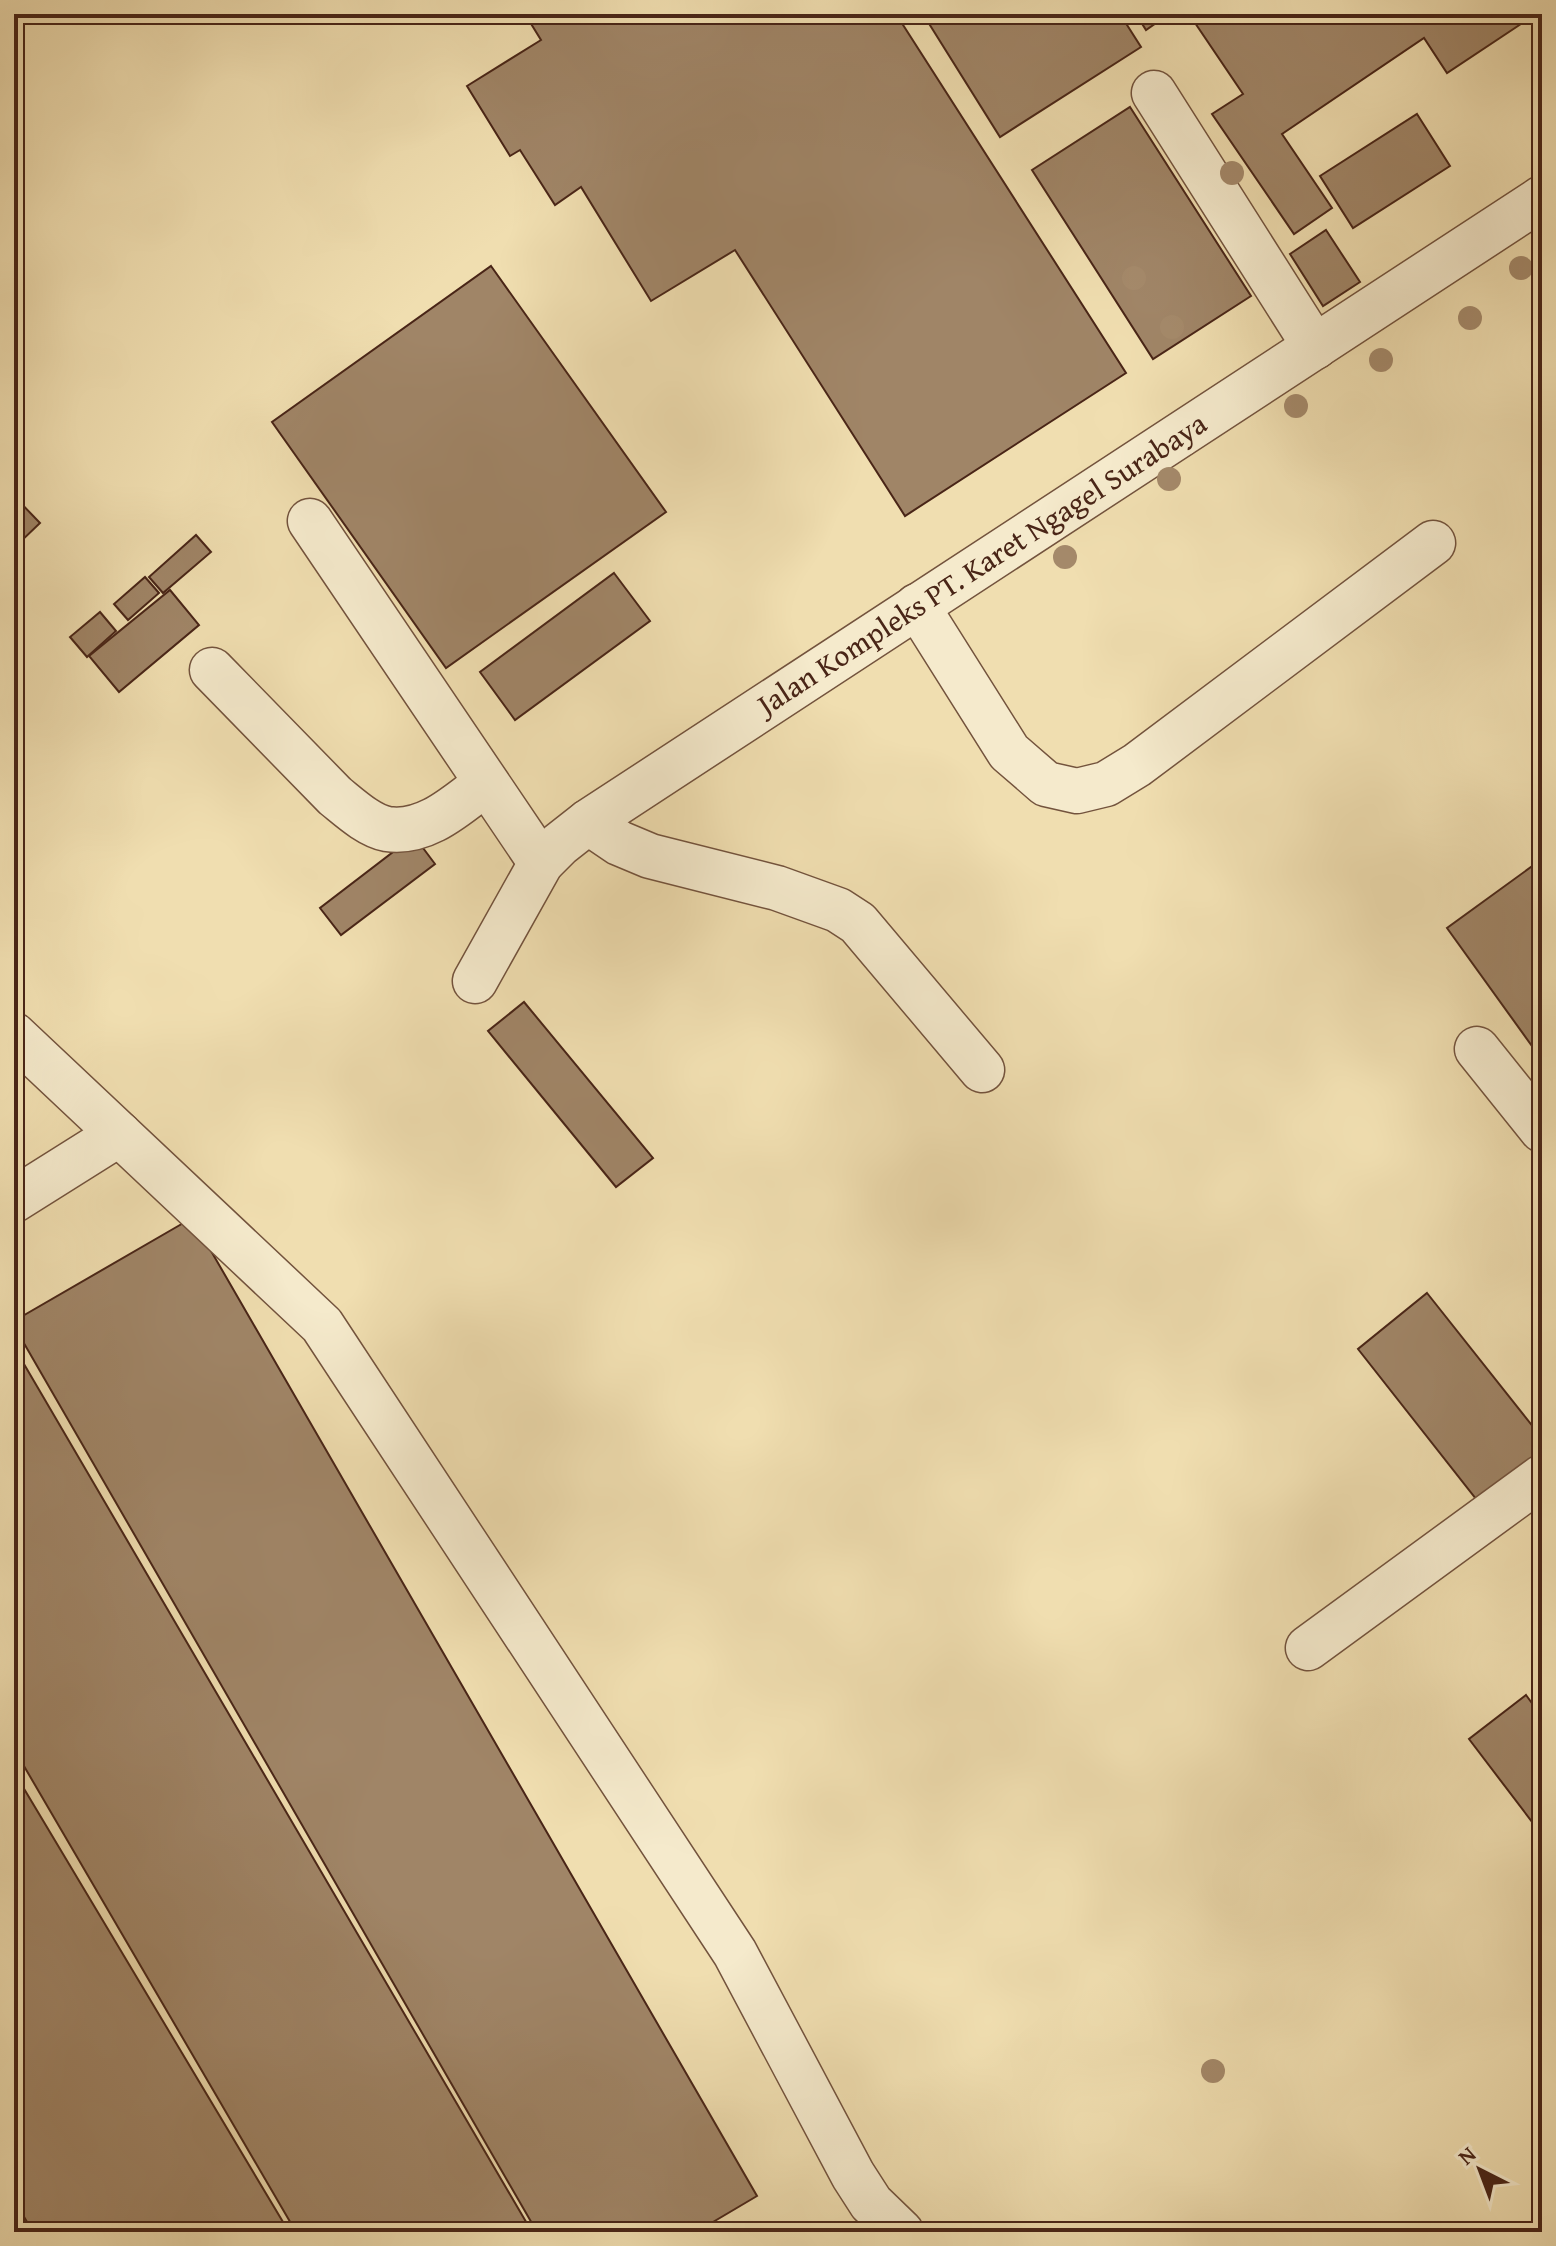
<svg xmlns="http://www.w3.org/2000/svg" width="1556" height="2246" viewBox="0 0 1556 2246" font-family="'Gentium Book Plus',serif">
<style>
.building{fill:#a08567;stroke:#492517;stroke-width:2}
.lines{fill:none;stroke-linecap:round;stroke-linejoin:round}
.minor-casing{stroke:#73533d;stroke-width:47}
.minor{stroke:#f5eacc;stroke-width:44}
.tree{fill:#a4896a}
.labels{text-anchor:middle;stroke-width:8;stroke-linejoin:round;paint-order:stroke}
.street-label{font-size:30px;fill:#492517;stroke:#f5eacc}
</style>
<rect width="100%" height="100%" fill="#f0deb0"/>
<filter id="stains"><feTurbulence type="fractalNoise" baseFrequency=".0025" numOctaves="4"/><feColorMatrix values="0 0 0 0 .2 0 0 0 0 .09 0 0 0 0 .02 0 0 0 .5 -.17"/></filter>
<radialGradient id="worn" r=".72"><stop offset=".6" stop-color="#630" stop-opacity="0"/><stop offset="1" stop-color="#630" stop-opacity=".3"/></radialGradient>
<g class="building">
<polygon points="525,14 570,14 574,20 584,14 896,14 1126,373 905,516 735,250 651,301 581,187 555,205 520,150 510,156 467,86 541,40"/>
<polygon points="923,14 1120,14 1141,47 1000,137"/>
<polygon points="1136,14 1169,14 1146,30"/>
<polygon points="1189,14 1536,14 1447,73 1424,38 1282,134 1332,208 1294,234 1212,114 1243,94"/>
<polygon points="1130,107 1251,296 1153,359 1032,170"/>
<polygon points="1417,114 1450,166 1353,228 1320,176"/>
<polygon points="1326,230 1360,282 1323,306 1290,254"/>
<polygon points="491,266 666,512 446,668 272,422"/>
<polygon points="14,496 40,523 14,548"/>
<polygon points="196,535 211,552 163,593 149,577"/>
<polygon points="614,573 650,621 515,720 480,672"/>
<polygon points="145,577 159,593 128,620 114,604"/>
<polygon points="170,590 199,625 119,692 89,656"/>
<polygon points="100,612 116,631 87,657 70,637"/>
<polygon points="414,836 435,864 341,935 320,908"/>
<polygon points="1542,859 1542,1060 1447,928"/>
<polygon points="524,1002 653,1158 616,1187 488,1031"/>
<polygon points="192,1218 757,2196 696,2232 537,2232 14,1326 14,1321"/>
<polygon points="1427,1293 1542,1438 1542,1463 1484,1509 1358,1349"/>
<polygon points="14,1347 532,2232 296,2232 14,1749"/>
<polygon points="1526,1695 1542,1717 1542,1835 1469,1739"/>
<polygon points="14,1772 289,2232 33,2232 14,2200"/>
</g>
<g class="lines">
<g class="minor-casing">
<g id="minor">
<polyline points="1154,93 1315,347"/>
<polyline points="310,521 541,863"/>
<polyline points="917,606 1009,752 1046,784 1077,791 1106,784 1137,765 1433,543"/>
<path d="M212,670L335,796C350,808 368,825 387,829C426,835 458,804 486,783"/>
<polyline points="588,822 619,843 650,856 777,888 838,910 858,923 982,1070"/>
<polyline points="475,981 541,863 560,844 588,822 1542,198"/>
<polyline points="14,1035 322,1325 735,1953 853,2175 871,2203 901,2232"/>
<polyline points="1477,1049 1542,1130"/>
<polyline points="14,1200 119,1134"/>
<polyline points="1308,1648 1542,1477"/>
</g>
</g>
<use href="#minor" class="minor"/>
</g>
<g class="tree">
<circle cx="1232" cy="173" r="12"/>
<circle cx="1521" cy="268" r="12"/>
<circle cx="1134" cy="278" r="12"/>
<circle cx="1470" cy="318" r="12"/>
<circle cx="1172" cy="327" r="12"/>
<circle cx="1381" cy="360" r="12"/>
<circle cx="1296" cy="406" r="12"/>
<circle cx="1169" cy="479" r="12"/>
<circle cx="1065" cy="557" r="12"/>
<circle cx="1213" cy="2071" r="12"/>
</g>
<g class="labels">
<g class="street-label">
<text transform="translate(982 564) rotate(-33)" y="10">Jalan Kompleks PT. Karet Ngagel Surabaya</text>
</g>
</g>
<rect width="1556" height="2246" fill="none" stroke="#f0deb0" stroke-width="48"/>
<rect x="16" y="16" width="1524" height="2214" fill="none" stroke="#492517" stroke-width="4"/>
<rect x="24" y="24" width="1508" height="2198" fill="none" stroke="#492517" stroke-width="2"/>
<g transform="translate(1480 2170) rotate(318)" stroke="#f5eacc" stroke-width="6" paint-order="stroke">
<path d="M0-6L14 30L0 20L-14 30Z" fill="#492517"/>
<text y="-12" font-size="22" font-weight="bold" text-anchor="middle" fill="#492517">N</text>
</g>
<rect width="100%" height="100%" filter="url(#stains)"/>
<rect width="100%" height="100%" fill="url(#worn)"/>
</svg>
